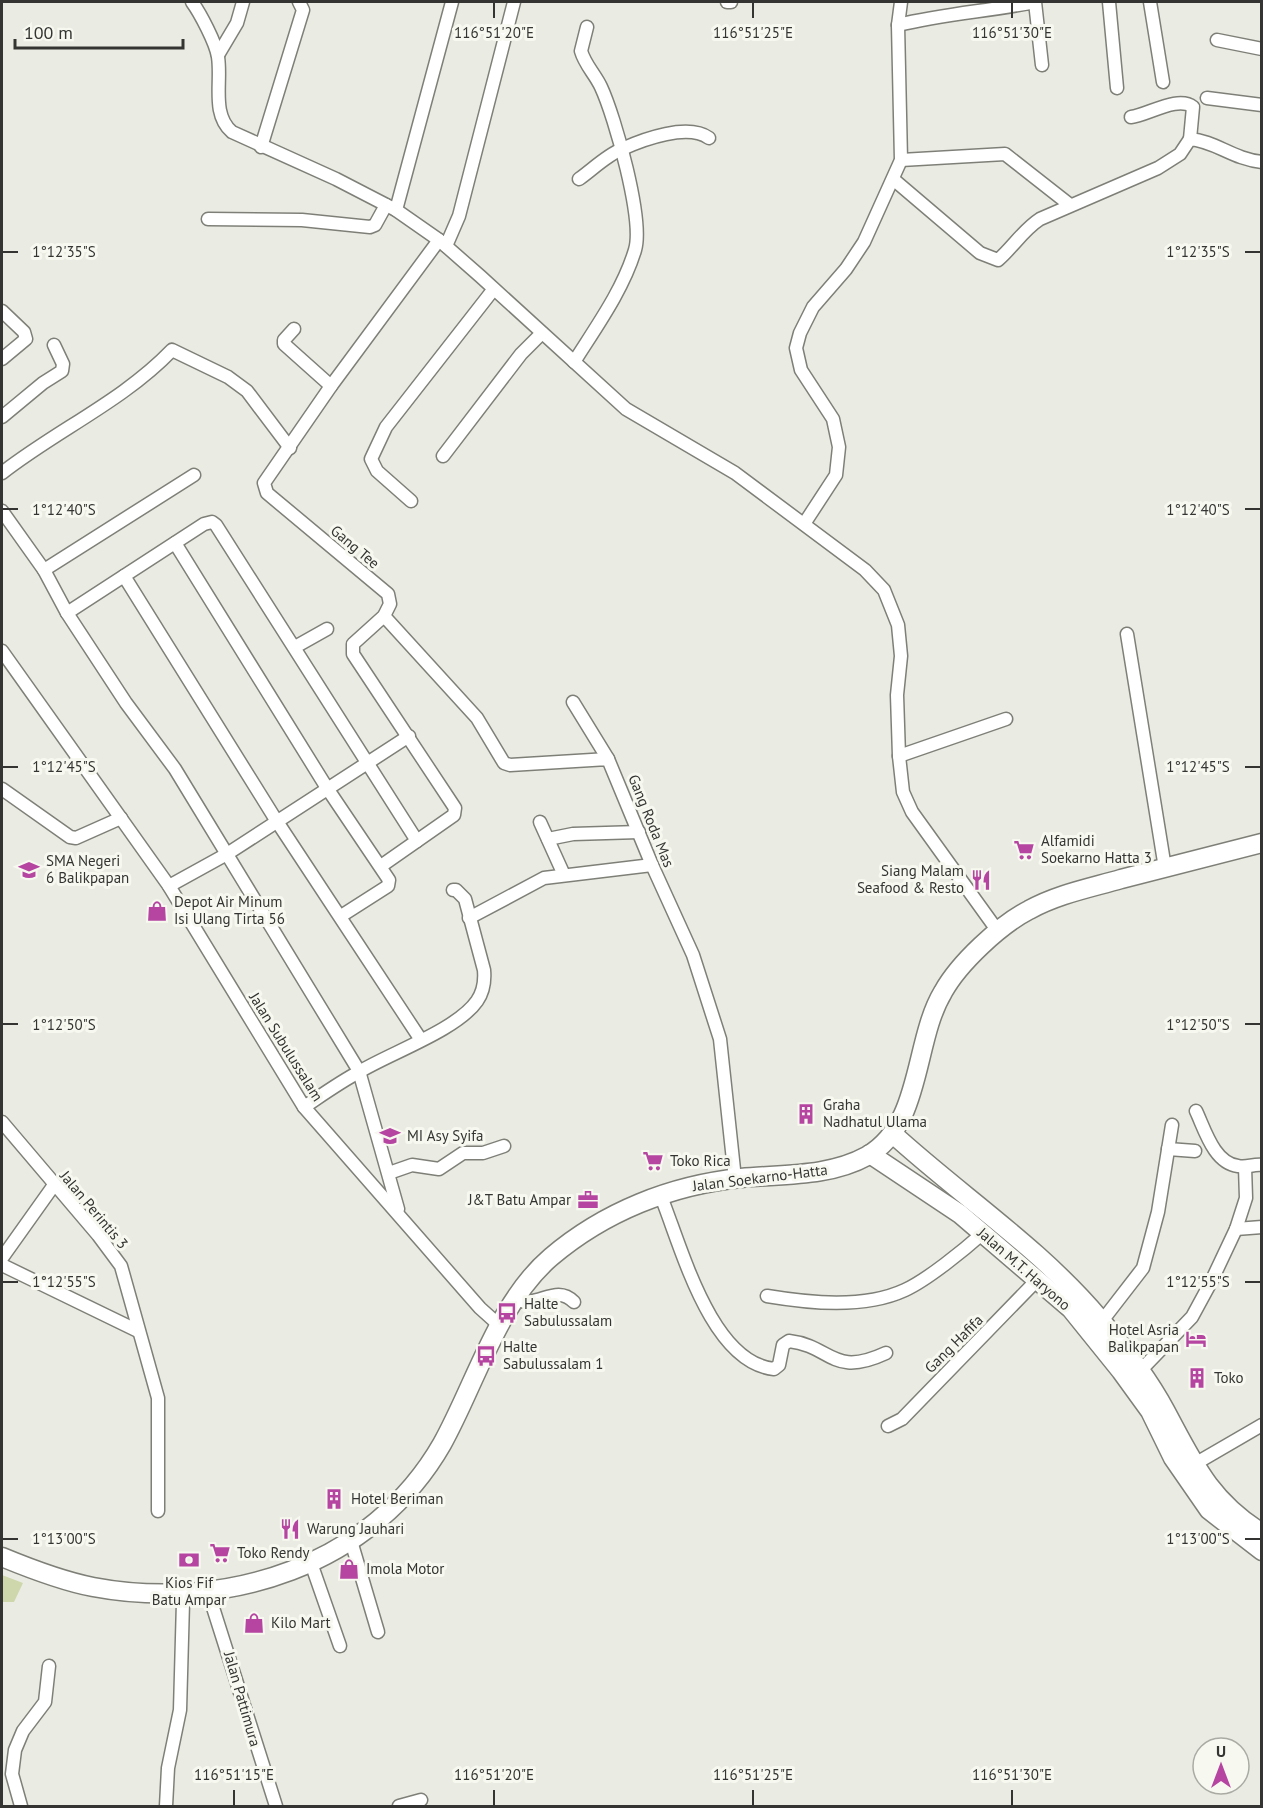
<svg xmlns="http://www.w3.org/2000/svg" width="1263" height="1808" viewBox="0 0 1263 1808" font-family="'PT Sans',sans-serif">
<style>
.grass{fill:#cdd7ab}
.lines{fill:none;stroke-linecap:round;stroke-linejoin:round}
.minor-casing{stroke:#7e8078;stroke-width:15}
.highway-casing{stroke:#7e8078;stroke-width:21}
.minor{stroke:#fff;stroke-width:12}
.highway{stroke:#fff;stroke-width:18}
.ticks{fill:none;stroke:#343532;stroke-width:2}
.labels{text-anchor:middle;stroke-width:6;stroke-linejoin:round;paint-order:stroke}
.street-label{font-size:15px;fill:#343532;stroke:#f7f9f0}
.poi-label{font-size:15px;fill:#343532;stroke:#f7f9f0;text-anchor:start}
.ticks-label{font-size:15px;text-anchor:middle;fill:#343532;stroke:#f7f9f0;stroke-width:6;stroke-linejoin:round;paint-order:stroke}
</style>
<rect width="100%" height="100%" fill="#eaece3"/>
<polygon class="grass" points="2,1575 23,1583 14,1602 2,1602"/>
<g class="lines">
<g class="minor-casing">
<g id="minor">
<path d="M192,2C200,13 216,43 218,57C222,82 211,114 232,132L336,179L396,210L439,240L480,276L626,409L735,473L865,570L884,590L898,625L901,656L897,695L899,756L903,792L912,812L997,930"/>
<polyline points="727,2 731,2"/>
<polyline points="1109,2 1117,88"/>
<polyline points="1150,2 1163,82"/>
<path d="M898,25C943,14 989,11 1035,2L1042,65"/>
<polyline points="1217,40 1262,49"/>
<polyline points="218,55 237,23 243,2"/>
<polyline points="1207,98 1262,105"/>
<path d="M1131,117C1148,115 1178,95 1193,107L1190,139"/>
<polyline points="261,147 303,10 299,2"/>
<polyline points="901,160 1005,154 1070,205"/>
<path d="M579,179C593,169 607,155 622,149C644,139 688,123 709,138"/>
<path d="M893,179L980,253L998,260C1013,247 1023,230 1040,219L1158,168L1180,154L1190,139C1215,141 1233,159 1262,162"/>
<polyline points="396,210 452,2"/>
<polyline points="208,219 302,220 370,227 375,225 386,205"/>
<polyline points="446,246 459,216 514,2"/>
<polyline points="2,311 24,332 26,339 2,359"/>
<polyline points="294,329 284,340 284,344 331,386"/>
<path d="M574,362C596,327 623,290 635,250C644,220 615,117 601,87C595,74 585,65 581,51L587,27"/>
<polyline points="2,417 43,383 62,371 63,364 54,345"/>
<polyline points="443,456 521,354 542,333"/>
<path d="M2,473C57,430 123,401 172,350L228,377L247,391L290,448"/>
<polyline points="411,501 377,471 371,459 386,427 493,290"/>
<polyline points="2,511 44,570 67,613 126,703 175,769 359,1071 398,1209"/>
<polyline points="804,524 836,475 839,447 833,419 801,370 796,348 800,333 813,307 846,269 864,242 901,160 898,25 901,2"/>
<polyline points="175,543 327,788 389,880 388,886 341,916"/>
<polyline points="44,570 194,475"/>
<polyline points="124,576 276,820 421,1040"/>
<polyline points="67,613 204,524 212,522 216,525 417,841"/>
<polyline points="384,616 477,718 504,763 510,765 608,759 652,865 693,955 720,1039 735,1179"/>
<polyline points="1127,634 1165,868"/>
<polyline points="295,647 327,629"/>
<polyline points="2,651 169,886 304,1107 480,1308 500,1326"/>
<polyline points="573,702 608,759"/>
<polyline points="899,756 1006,719"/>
<polyline points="2,789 70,837 76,838 121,818"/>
<polyline points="540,822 564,875"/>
<polyline points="548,839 573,834 639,832"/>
<polyline points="381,866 454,815 455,808 353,654 353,644 384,616 390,604 388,594 267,493 264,483 331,386 439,240"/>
<polyline points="169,886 227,854 409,736"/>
<polyline points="469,918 544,878 652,865"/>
<path d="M304,1107C322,1095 340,1082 359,1072C390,1053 457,1030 477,1001C484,991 485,981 484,970L465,899L456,890H453"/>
<path d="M1196,1111C1205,1130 1214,1163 1238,1166C1246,1168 1253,1164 1262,1165"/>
<polyline points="2,1122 98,1235 121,1266 158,1398 158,1511"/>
<polyline points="1168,1149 1195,1151"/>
<polyline points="389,1173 412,1165 439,1169 463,1153 483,1153 504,1146"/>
<path d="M660,1194C681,1245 710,1362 774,1369L779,1365L783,1345L789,1341C832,1346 832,1378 886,1353"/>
<polyline points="1236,1229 1262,1227"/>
<polyline points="2,1258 54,1185"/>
<polyline points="2,1265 138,1331"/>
<path d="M767,1296C809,1303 864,1309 905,1290C927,1280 964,1250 983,1233"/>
<path d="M515,1299C537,1310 555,1283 574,1302"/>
<polyline points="1102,1321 1143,1268 1158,1212 1172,1125"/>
<polyline points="1140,1371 1192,1317 1211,1282 1236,1229 1246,1198 1245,1167"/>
<polyline points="888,1426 902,1419 1038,1279"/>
<polyline points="1193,1465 1262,1425"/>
<polyline points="351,1541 378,1632"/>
<polyline points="311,1563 340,1646"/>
<polyline points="209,1595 276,1806"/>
<polyline points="21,1806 12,1774 15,1750 23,1731 45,1702 49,1666"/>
<polyline points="166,1806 168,1768 180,1710 183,1602"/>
<polyline points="399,1806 421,1800"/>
</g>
</g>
<g class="highway-casing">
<g id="highway">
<path d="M893,1134C961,1196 1039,1247 1099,1318C1123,1346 1148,1378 1165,1410C1193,1462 1209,1500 1262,1533"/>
<polyline points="870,1154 960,1214 1071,1309 1121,1371 1150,1411 1173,1458 1209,1510 1262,1551"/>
<path d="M2,1557C31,1569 62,1581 93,1587C226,1612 372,1566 442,1444C475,1385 498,1302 551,1257C604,1212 671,1185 741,1178C782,1174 829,1177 867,1156C923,1124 913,1042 943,992C959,963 1000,925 1029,910C1058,894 1090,888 1121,879C1168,867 1215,855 1262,843"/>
</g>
</g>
<use href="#minor" class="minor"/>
<use href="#highway" class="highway"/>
</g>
<path class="ticks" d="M494,3V18M753,3V18M1012,3V18M3,252H18M1245,252H1260M3,509H18M1245,509H1260M3,767H18M1245,767H1260M3,1024H18M1245,1024H1260M3,1282H18M1245,1282H1260M3,1539H18M1245,1539H1260M234,1790V1805M494,1790V1805M753,1790V1805M1012,1790V1805"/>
<defs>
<g id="supermarket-bare" transform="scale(1.62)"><path d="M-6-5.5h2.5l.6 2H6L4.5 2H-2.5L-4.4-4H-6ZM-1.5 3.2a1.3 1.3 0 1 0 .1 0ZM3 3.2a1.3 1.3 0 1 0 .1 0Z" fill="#b545a1" stroke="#f7f9f0" stroke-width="2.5" paint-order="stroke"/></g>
<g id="school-bare" transform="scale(1.62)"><path d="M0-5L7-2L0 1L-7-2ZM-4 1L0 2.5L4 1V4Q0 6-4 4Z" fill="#b545a1" stroke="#f7f9f0" stroke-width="2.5" paint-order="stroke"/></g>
<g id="restaurant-bare" transform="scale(1.62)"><path d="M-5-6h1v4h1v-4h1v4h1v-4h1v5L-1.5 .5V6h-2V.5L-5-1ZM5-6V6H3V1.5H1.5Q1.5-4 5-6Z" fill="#b545a1" stroke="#f7f9f0" stroke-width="2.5" paint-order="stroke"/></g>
<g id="shop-bare" transform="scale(1.62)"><path d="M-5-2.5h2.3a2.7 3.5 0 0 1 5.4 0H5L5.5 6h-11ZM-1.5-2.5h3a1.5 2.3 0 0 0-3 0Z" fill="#b545a1" stroke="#f7f9f0" stroke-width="2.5" paint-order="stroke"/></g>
<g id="building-bare" transform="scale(1.62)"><path d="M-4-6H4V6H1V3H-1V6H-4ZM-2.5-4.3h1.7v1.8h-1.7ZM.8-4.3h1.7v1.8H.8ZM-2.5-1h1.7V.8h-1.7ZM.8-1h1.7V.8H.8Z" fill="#b545a1" stroke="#f7f9f0" stroke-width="2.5" paint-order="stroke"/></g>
<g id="office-bare" transform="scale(1.62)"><path d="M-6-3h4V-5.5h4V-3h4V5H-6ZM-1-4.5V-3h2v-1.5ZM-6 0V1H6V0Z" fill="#b545a1" stroke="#f7f9f0" stroke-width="2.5" paint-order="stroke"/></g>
<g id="bus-bare" transform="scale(1.62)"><path d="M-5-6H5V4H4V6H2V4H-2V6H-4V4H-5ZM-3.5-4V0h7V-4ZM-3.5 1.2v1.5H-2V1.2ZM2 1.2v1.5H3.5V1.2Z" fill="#b545a1" stroke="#f7f9f0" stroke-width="2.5" paint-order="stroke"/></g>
<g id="hotel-bare" transform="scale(1.62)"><path d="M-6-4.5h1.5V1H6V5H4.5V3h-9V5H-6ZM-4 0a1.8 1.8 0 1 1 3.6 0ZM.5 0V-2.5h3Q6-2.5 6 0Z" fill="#b545a1" stroke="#f7f9f0" stroke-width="2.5" paint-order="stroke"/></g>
<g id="bank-bare" transform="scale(1.62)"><path d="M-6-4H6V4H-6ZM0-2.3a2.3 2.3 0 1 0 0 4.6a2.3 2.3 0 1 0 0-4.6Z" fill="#b545a1" stroke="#f7f9f0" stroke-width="2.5" paint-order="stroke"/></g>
</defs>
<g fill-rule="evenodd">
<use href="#supermarket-bare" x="1024" y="850"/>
<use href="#school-bare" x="29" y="870"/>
<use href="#restaurant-bare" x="981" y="880"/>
<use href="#shop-bare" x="157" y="911"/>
<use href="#building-bare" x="806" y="1114"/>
<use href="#school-bare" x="390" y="1136"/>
<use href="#supermarket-bare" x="653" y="1161"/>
<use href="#office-bare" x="588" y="1200"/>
<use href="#bus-bare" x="507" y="1313"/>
<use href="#hotel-bare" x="1196" y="1339"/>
<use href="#bus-bare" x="486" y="1356"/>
<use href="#building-bare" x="1197" y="1378"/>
<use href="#building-bare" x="334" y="1499"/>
<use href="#restaurant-bare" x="290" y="1529"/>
<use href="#supermarket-bare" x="220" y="1553"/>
<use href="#bank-bare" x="189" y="1560"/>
<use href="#shop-bare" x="349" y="1569"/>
<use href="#shop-bare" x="254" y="1623"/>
</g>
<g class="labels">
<g class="street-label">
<text transform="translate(355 547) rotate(40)" y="5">Gang Tee</text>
<text transform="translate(651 821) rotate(68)" y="5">Gang Roda Mas</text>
<text transform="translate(286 1047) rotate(58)" y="5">Jalan Subulussalam</text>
<text transform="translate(760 1178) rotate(-7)" y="5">Jalan Soekarno-Hatta</text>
<text transform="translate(94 1210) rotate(50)" y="5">Jalan Perintis 3</text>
<text transform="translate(1024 1269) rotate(41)" y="5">Jalan M.T. Haryono</text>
<text transform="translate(954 1344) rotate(-45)" y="5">Gang Hafifa</text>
<text transform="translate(242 1699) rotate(74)" y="5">Jalan Pattimura</text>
</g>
<g class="poi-label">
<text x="1041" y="846">Alfamidi<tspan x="1041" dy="17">Soekarno Hatta 3</tspan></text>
<text x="46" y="866">SMA Negeri<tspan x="46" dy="17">6 Balikpapan</tspan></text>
<text x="964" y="876" text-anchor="end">Siang Malam<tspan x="964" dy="17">Seafood &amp; Resto</tspan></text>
<text x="174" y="907">Depot Air Minum<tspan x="174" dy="17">Isi Ulang Tirta 56</tspan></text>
<text x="823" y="1110">Graha<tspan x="823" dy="17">Nadhatul Ulama</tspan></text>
<text x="407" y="1141">MI Asy Syifa</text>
<text x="670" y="1166">Toko Rica</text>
<text x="571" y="1205" text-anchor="end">J&amp;T Batu Ampar</text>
<text x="524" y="1309">Halte<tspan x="524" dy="17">Sabulussalam</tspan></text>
<text x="1179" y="1335" text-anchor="end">Hotel Asria<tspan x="1179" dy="17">Balikpapan</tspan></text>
<text x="503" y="1352">Halte<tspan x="503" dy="17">Sabulussalam 1</tspan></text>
<text x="1214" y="1383">Toko</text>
<text x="351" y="1504">Hotel Beriman</text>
<text x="307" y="1534">Warung Jauhari</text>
<text x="237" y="1558">Toko Rendy</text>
<text x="366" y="1574">Imola Motor</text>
<text x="189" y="1588" text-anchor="middle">Kios Fif<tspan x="189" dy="17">Batu Ampar</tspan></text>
<text x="271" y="1628">Kilo Mart</text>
</g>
</g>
<g class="ticks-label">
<text x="494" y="38">116°51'20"E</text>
<text x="753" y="38">116°51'25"E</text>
<text x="1012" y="38">116°51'30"E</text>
<text x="64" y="257">1°12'35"S</text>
<text x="1198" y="257">1°12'35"S</text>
<text x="64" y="515">1°12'40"S</text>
<text x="1198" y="515">1°12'40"S</text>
<text x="64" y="772">1°12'45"S</text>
<text x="1198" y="772">1°12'45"S</text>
<text x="64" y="1030">1°12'50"S</text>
<text x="1198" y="1030">1°12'50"S</text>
<text x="64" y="1287">1°12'55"S</text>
<text x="1198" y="1287">1°12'55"S</text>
<text x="64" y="1544">1°13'00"S</text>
<text x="1198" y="1544">1°13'00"S</text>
<text x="234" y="1780">116°51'15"E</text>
<text x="494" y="1780">116°51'20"E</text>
<text x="753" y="1780">116°51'25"E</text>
<text x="1012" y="1780">116°51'30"E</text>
</g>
<rect width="1263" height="1808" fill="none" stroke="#343532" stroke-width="6"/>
<g transform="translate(1221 1766)"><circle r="28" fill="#f7f9f0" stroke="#a9aba4" stroke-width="1.5"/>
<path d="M0-4.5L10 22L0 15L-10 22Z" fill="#b545a1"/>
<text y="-9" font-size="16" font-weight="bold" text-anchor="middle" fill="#343532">U</text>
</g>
<path d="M15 39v9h168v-9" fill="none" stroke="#343532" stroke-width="3"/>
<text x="24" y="39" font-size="18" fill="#343532" stroke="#f7f9f0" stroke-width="4.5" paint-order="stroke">100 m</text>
</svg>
